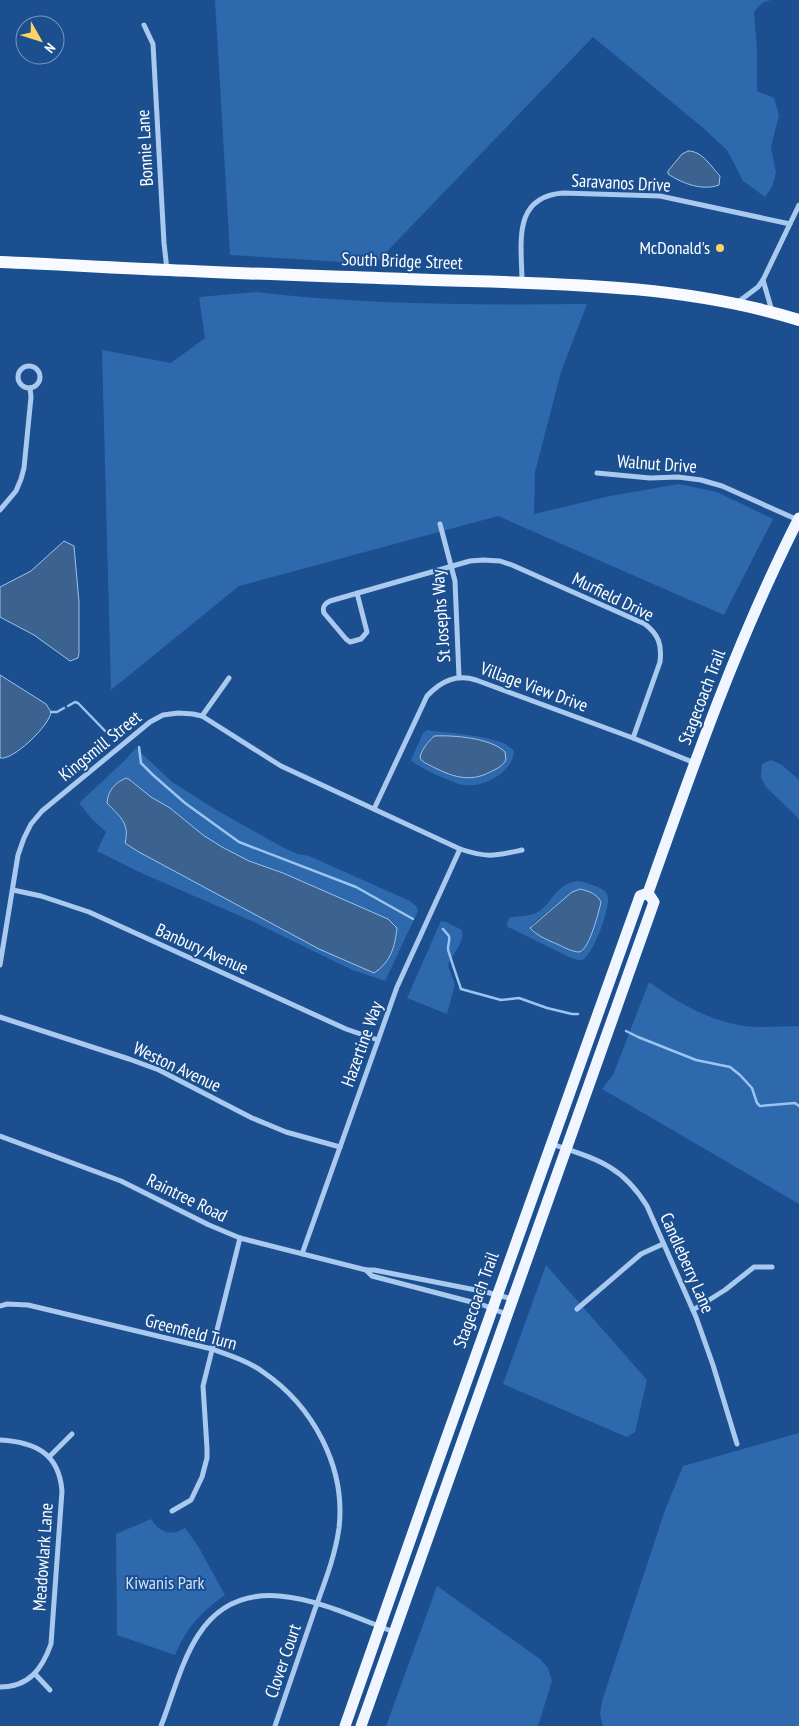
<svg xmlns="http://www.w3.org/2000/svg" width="799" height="1726" viewBox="0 0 799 1726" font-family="'PT Sans Narrow',sans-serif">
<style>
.green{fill:#2e69ad;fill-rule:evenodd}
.water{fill:#3c6290;stroke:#9cc4f0}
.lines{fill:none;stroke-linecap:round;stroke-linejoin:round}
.stream{stroke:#9cc4f0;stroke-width:2.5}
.minor{stroke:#a9c9ee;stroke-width:5}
.primary{stroke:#f0f6ff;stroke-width:11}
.trunk{stroke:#f8faff;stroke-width:12}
.poi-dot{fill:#ffd166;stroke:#1b4f8f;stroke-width:2}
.labels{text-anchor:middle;stroke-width:4;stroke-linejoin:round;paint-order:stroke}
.street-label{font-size:18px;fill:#fff;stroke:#1b4f8f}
.poi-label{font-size:18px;fill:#fff;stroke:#1b4f8f;text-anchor:end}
.park-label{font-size:18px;fill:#cfe3fa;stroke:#1b4f8f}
</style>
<rect width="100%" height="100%" fill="#1b4f8f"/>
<g class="green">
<polygon points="215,0 771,0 762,3 754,12 757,50 757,91 774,98 779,115 771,147 776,173 772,187 765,197 743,181 727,150 702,127 593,37 375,264 230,255"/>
<path d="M257,292C364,305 478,305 587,304L561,372L535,472L534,514L610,496L679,484L717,492L773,519L724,615L498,516L239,586L111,690L102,350L171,363L205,338L199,297Z"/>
<path d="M427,730C447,734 501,734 514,751C513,772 484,788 464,785C454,784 417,767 411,760L423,733ZM434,736L462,737L493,745L498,747L504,763L487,775L420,754L429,740Z"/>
<path d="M136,748L172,782L218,811L284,848L298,854L309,856L410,901L417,907L418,911L385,981L350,969L254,922L139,872L97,851L106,832L91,818L79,803L123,762ZM126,778L131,780L151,797L170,808L203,835L222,847L249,861L283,873L388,919L127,833L125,822Z"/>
<polygon points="771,760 782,765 799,780 799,819 766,787 761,777 762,764"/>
<path d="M579,881C587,883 603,887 607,894C613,903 593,954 584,959C579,962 574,958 569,957L508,927L507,924L509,918C518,915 528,917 536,913C552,905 555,883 579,881ZM580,889C589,891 597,894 601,902L589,941L574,951L554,943L532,930L531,925L572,892Z"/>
<path d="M441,921L446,922L462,930C465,943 452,954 448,966L455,984L447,1014L407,998Z"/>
<path d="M649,982C677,1002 709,1021 744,1026C762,1028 781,1026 799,1026V1204L602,1089L613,1075Z"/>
<polygon points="546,1265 647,1380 635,1432 627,1437 503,1384"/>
<polygon points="799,1433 799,1726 603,1726 600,1714 602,1701 665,1510 683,1466"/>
<path d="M151,1519C159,1532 171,1537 185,1528L198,1546L225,1595C199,1614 188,1626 175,1655L117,1635L116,1534Z"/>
<polygon points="437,1586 540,1659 548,1668 552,1681 538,1726 386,1726"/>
</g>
<g class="water">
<path d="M688,151C703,151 711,167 720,176L719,185C703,191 683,184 668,174V171L682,154Z"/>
<polygon points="64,541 74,546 79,602 79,653 78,658 70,661 34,635 0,617 0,587 31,571"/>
<path d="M0,675L46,704L51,712C50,725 13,761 0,758Z"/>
<path d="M434,736C454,735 491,738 505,752L506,760C503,765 499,768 494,770C472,783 455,778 433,767C428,764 423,763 420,758C421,750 428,742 434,736Z"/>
<path d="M126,778L130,780L151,797L170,808L203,835L222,847L249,861L283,873L388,919L397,928C395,946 391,962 374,973L319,949L137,851L125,843C130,823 120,817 107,803C108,790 115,783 126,778Z"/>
<path d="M580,889C589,891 597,894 601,902C599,911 589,951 579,952C573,952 563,947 557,944C547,940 536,935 530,928L572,892Z"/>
</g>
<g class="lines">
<g class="stream">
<polyline points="68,706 75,702 78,703 109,735"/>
<polyline points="51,712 57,712 64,708"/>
<polyline points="139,747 141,763 153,775 185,803 239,842 356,887 413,919"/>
<path d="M443,929L449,936C450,941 448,944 448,949C448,951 460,986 461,989L501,1000L519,998L547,1008L572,1014H578"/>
<polyline points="626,1031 638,1037 696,1060 730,1067 740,1075 752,1088 757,1103 760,1106 795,1103 799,1106"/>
</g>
<g class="minor">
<polyline points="144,25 153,44 164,243 167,270"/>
<polyline points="763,280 772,311"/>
<path d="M522,283C522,245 511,197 563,193L660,196L790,224"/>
<polyline points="738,302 758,287 763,280 799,205"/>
<circle cx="29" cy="377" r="11"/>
<polyline points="597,473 650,478 678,477 701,480 722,486 798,520"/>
<polyline points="0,510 16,491 21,479 24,468 31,397 30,388"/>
<polyline points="440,524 455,581 459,677"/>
<path d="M357,593L367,632L361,639L350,642L346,639L324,613C322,607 324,604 330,601L470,561L483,560L500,561L512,565L645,624C659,635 662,645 660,662L633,738"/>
<polyline points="202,716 229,678"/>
<path d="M374,809L427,696C441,681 456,674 476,680L633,738L695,763"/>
<polyline points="13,890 41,896 89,912 346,1029 378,1040"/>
<path d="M0,965L18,855L24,838L31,824L42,811L150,722L163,715L178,713L193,714L202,716L281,766L460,849C487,858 494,856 522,850"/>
<polyline points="0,1017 129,1059 159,1070 252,1118 286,1132 340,1147"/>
<polyline points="0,1136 121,1181 209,1225 240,1238 366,1270 374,1270 486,1292 512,1299"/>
<path d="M552,1144C596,1159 622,1165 647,1206L696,1317L713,1365L737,1444"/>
<polyline points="302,1254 397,987 460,849"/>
<polyline points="366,1270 372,1276 483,1305 506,1314"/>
<path d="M0,1306L7,1304L28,1305L212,1349C229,1355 248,1361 263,1372C313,1406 346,1467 339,1528C335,1557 324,1584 314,1612C301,1650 288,1688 275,1726"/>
<polyline points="577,1309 641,1254 663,1244"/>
<polyline points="693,1310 725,1290 754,1267 772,1267"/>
<path d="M0,1440C35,1442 59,1453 62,1491L51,1644C42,1669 29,1687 0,1687"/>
<polyline points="49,1457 72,1434"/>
<polyline points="172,1511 191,1500 202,1477 207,1458 207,1448 203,1386 240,1238"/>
<polyline points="35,1674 50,1690"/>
<path d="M161,1726C172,1698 182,1659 199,1634C246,1562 333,1609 394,1632"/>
</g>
<g class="primary">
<polyline points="345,1726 425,1498 640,896 648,893"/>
<path d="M361,1726L654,902L648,893C693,766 738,638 799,518"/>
</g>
<path class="trunk" d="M0,262C56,264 113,268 169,270C248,274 328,276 407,279C538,284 673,281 799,320"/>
</g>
<circle class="poi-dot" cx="720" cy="248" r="5"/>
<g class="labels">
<g class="street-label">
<text transform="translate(145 148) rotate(-93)" y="6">Bonnie Lane</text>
<text transform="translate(621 183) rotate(3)" y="6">Saravanos Drive</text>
<text transform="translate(402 261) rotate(2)" y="6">South Bridge Street</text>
<text transform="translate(657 464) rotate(4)" y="6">Walnut Drive</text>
<text transform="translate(613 597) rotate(26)" y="6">Murfield Drive</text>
<text transform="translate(441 616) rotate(-94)" y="6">St Josephs Way</text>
<text transform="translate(534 687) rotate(20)" y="6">Village View Drive</text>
<text transform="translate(702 697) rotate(-69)" y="6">Stagecoach Trail</text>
<text transform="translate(100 746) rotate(-39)" y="6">Kingsmill Street</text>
<text transform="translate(202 949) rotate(24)" y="6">Banbury Avenue</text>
<text transform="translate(362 1044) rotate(-70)" y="6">Hazertine Way</text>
<text transform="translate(177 1067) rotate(25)" y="6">Weston Avenue</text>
<text transform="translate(187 1198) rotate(26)" y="6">Raintree Road</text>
<text transform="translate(687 1263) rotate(66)" y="6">Candleberry Lane</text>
<text transform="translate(476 1300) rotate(-70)" y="6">Stagecoach Trail</text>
<text transform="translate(191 1332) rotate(15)" y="6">Greenfield Turn</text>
<text transform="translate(43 1557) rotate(-86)" y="6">Meadowlark Lane</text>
<text transform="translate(283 1661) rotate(-71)" y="6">Clover Court</text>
</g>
<g class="poi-label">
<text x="710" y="254">McDonald's</text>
</g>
<g class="park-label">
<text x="165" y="1589">Kiwanis Park</text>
</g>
</g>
<g transform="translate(40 40) rotate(129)"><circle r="24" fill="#1b4f8f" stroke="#7695bc"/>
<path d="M0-4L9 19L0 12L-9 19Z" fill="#ffd166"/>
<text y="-8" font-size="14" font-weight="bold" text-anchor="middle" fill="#ffffff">N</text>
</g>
</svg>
